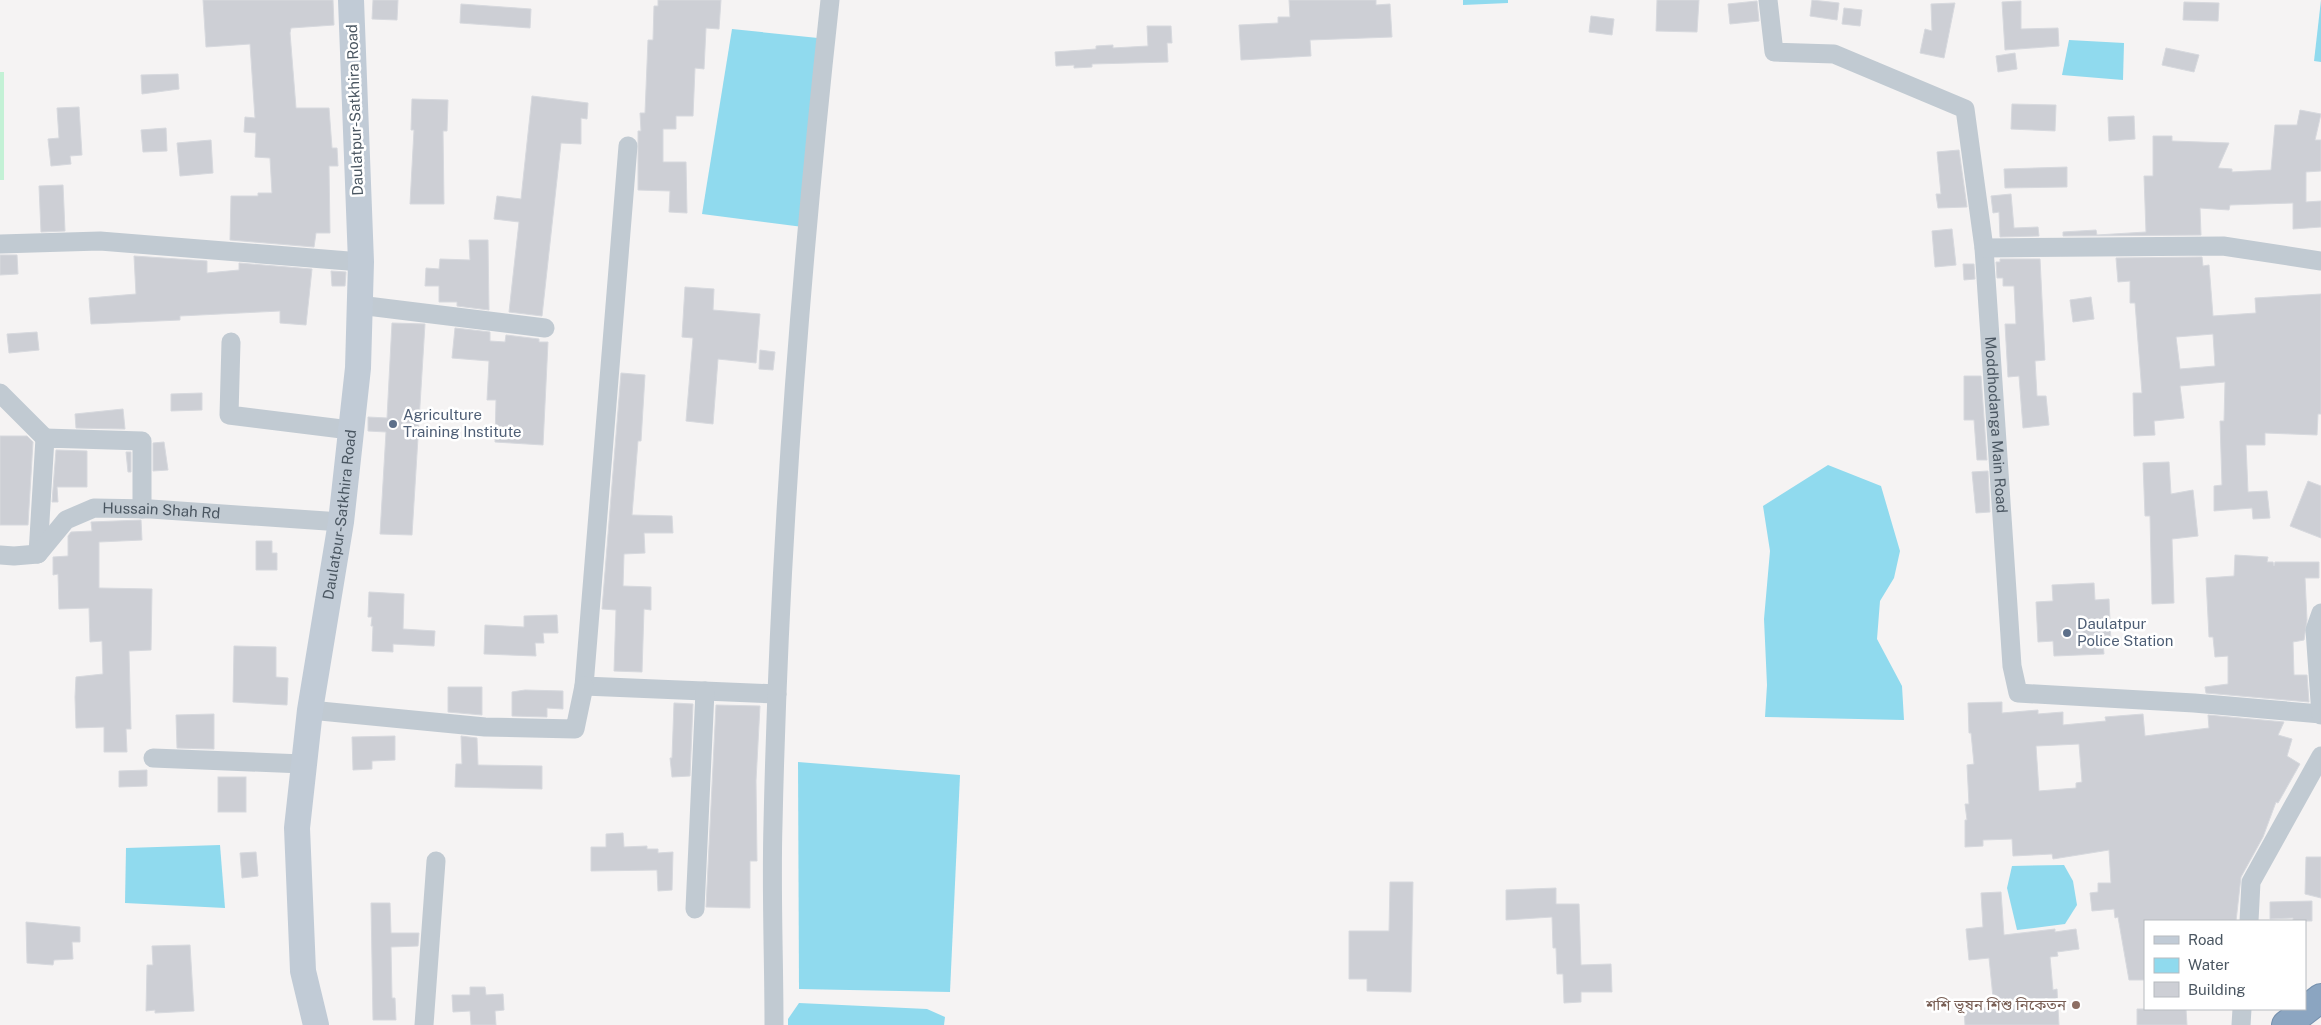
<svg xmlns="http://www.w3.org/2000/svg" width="2321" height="1025" viewBox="0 0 2321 1025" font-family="'Public Sans','Noto Sans Bengali',sans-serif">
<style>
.green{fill:#c3f1d5}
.water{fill:#90daee}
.building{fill:#cdcfd5;stroke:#d7d9de;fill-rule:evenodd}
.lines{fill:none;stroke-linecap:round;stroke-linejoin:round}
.highway-casing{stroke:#7690ad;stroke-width:30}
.street{stroke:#c1cad2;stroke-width:19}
.secondary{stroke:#c1cbd6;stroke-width:26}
.highway{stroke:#8ba5c1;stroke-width:28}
.service-dot{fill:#5c6f8a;stroke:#fff;stroke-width:2}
.education-dot{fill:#8d6e63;stroke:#fff;stroke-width:2}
.labels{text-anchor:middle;stroke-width:5;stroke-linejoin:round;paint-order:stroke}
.street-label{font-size:15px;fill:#4a5661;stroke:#fff}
.service-label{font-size:15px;fill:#4e5e75;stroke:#fff;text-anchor:start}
.education-label{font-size:15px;fill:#785e54;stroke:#fff;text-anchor:end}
</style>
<rect width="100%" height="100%" fill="#f5f3f3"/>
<rect class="green" x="0" y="72" width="4" height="108"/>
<g class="water">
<polygon points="1463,0 1508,0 1508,3 1463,5"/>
<polygon points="2321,0 2321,62 2314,61"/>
<polygon points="732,29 818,38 803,227 702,214"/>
<polygon points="2069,40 2124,43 2123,80 2062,75"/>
<polygon points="1828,465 1881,486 1900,551 1894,578 1880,601 1877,639 1902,686 1904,720 1765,717 1767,685 1764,619 1770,551 1763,506"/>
<polygon points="798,762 960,775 950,992 799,989"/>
<polygon points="220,845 225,908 125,903 126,848"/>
<polygon points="2064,865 2073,881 2077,905 2065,924 2017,930 2007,888 2012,866"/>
<polygon points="799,1003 927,1009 945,1017 944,1025 788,1025 788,1019"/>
</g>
<g class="building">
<polygon points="203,0 333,0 334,25 291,28 290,33 296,108 329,108 332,148 337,148 338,166 329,166 330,233 316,233 314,247 230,240 231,196 258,196 258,193 272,193 270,158 255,157 256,133 244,132 245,117 255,118 250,44 206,47"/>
<polygon points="373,0 398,0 397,20 372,19"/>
<polygon points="658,0 721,0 719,29 706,28 704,69 695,68 693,116 676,116 676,129 663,129 663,162 686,162 687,213 669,212 670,191 638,190 638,131 641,131 640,113 645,113 648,40 653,40 654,6 658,6"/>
<polygon points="1289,0 1376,0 1376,5 1390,4 1392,37 1310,40 1311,56 1241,60 1239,25 1278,23 1278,17 1290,17"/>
<polygon points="1657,0 1699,0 1697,32 1656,31"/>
<polygon points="1812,0 1839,3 1837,20 1810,16"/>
<polygon points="1757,1 1759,21 1730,24 1728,4"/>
<polygon points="2021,1 2021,29 2058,28 2059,46 2005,50 2002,2"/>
<polygon points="2184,2 2219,3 2218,21 2183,20"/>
<polygon points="1955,3 1944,58 1920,53 1925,29 1932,31 1931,4"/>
<polygon points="461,4 531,9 530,28 460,23"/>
<polygon points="1844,8 1862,10 1860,26 1842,24"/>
<polygon points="1591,16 1614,19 1612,35 1589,32"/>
<polygon points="1147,26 1171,26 1172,43 1167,43 1168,62 1092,64 1092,67 1074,68 1074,65 1056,66 1055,52 1096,49 1096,46 1113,45 1113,48 1148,46"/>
<polygon points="2166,48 2199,55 2194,72 2162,65"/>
<polygon points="2015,53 2017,69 1998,72 1996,56"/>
<polygon points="178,74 179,89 142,94 141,75"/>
<polygon points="532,96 588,103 587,119 581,118 581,144 561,143 542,316 509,312 519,222 494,219 497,196 521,199"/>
<polygon points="412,99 448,100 447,131 443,131 444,204 410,204 414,130 411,130"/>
<polygon points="2012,104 2056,105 2055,131 2011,129"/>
<polygon points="79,107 82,155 70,156 71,164 51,166 48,139 59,138 57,108"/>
<polygon points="2300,110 2321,114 2315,140 2321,140 2321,171 2306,172 2306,202 2321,201 2321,227 2293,229 2293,203 2230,205 2229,210 2200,208 2201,235 2063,236 2063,232 2096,230 2097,235 2146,232 2144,176 2153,176 2153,136 2172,136 2172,141 2229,143 2218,168 2232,169 2232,172 2271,170 2275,125 2297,125"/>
<polygon points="2134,116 2135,139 2109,141 2108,117"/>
<polygon points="166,128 167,151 143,152 141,130"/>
<polygon points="211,140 213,173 180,176 177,143"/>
<polygon points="1959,150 1967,207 1938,208 1936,194 1941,194 1937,152"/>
<polygon points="2067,167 2067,187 2005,188 2004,169"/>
<polygon points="63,185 65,231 41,232 39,186"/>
<polygon points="2011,194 2014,228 2038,227 2039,236 2000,237 1999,212 1993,213 1991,196"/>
<polygon points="1952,229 1956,265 1935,267 1932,231"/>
<polygon points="469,240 488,240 489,310 457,306 457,302 439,302 439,286 425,286 426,268 439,269 440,259 470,260"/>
<polygon points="0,255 17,255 18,274 0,275"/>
<polygon points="134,256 207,261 207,273 239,270 239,263 312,269 306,325 280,323 280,311 180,316 180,320 91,324 89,298 136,294"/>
<path d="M2202,257L2203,266L2209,265L2213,316L2256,313L2255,298L2321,294V414H2318L2317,435L2265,433V445H2246L2248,492L2267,491L2270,518L2253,519L2252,508L2214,511V486L2222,485L2220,421H2224L2225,382L2180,386L2184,418L2154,421L2155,435L2134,436L2133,393H2142L2135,303H2130V281L2118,282L2116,258ZM2213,334L2215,366L2180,369L2176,337Z"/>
<polygon points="2000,259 2040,259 2045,360 2035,361 2037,396 2046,396 2049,425 2023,428 2019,376 2008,377 2005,324 2016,324 2014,286 2003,286 2003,278 1997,278 1996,262 2000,262"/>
<polygon points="1963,264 1974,264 1975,279 1964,280"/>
<polygon points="331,271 346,272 345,286 332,286"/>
<polygon points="685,287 714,289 713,310 760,314 756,363 718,359 713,424 686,421 693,338 682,337"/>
<polygon points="2091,297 2094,319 2073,322 2070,300"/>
<polygon points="392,323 425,324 412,535 380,534 386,432 368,431 368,417 387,418"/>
<polygon points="455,328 490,332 490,341 505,342 506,335 539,339 539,342 548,342 543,445 495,442 496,400 487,400 489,361 452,358"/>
<polygon points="37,332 39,350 9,353 7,334"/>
<polygon points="760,350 775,352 773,370 759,369"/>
<polygon points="621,373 645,375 641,441 638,441 632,515 672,516 673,533 644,533 645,553 624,554 623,586 651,587 651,610 644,609 642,672 614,671 616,610 602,609"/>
<polygon points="1964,376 1981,376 1987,460 1977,460 1974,420 1964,420"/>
<polygon points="202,393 202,410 171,411 171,394"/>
<polygon points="123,409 125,429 76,428 75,414"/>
<polygon points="0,436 27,436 33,442 28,525 0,525"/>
<polygon points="164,442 168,470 153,471 153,443"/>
<polygon points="56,450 87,451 87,487 57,487 58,502 52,502"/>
<polygon points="126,452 131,452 131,472 128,472"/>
<polygon points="2169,462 2171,494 2193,490 2198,536 2172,539 2174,603 2152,604 2150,516 2145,516 2143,463"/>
<polygon points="1988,471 1990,512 1976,513 1972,472"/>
<polygon points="2308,481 2321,486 2321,538 2290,526"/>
<polygon points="141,520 142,540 99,542 99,588 152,589 151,650 129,651 131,729 126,729 127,752 104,752 104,727 76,728 75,697 76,677 103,674 102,641 90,642 89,608 59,609 58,574 53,575 53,557 68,556 68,536 71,532 92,531 91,522"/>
<polygon points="256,541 272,541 272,553 277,553 277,570 256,570"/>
<polygon points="2235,555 2268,557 2267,562 2273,562 2274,566 2275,562 2319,562 2319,578 2305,578 2307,620 2304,640 2293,642 2294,675 2307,675 2309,702 2206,693 2205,687 2228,684 2228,656 2215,657 2213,637 2209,637 2206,578 2234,576"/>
<polygon points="2094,583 2095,600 2109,599 2111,643 2103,643 2104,654 2054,656 2053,641 2038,642 2036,602 2053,601 2052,585"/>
<polygon points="369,592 404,594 403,629 435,631 434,646 393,644 393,652 372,651 373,626 371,626 372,617 368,617"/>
<polygon points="557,615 558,633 543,633 544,643 535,643 536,656 484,654 485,625 524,627 524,616"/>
<polygon points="234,646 276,647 276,677 288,678 287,705 233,702"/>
<polygon points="448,687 482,687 482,715 448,712"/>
<polygon points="525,690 563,691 563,709 547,708 547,717 512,716 512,692"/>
<path d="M2002,702V713L2038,710V714L2063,712V725L2106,721L2105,717L2143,714L2145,736L2209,728L2208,715L2284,722L2278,735L2292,739L2287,756L2300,764L2278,803L2276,802L2263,837L2241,877L2236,921H2145V980H2129L2118,917L2115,918L2114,909L2092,911L2090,893L2098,892V883H2111L2109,850L2053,859L2052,854L2013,856L2012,839L1983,840V846L1965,847V820H1967L1965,804H1969L1967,765L1974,764L1971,733H1969L1968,703ZM2079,744L2082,782L2076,783V788L2039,791L2036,746Z"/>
<polygon points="674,703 693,704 690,776 672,777 670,758 672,758"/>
<polygon points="716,705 760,706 756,781 757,861 750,861 750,908 706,907"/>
<polygon points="214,714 214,749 177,748 176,715"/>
<polygon points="395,736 395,760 372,761 372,769 353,770 352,737"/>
<polygon points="461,736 477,738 478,765 542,766 542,789 455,787 456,764 462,764"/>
<polygon points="147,770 147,786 119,787 119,771"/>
<rect x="218" y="777" width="28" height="35"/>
<polygon points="623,833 624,847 647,846 647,849 658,849 658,853 673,852 672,890 658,891 657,870 591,871 591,847 606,847 606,834"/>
<polygon points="256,852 258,876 242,878 240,853"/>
<polygon points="2306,857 2321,857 2321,898 2305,894"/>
<polygon points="1390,882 1413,882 1411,992 1367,991 1367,979 1349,979 1349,931 1389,931"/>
<polygon points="1556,888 1556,904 1579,904 1581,965 1611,964 1612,992 1581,992 1581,1002 1564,1003 1563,974 1557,974 1556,948 1553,948 1552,917 1506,920 1506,890"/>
<polygon points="2001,892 2004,935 2055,929 2055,932 2076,929 2079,949 2057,952 2058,956 2050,957 2053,990 2057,989 2059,1025 1965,1025 1964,1010 1994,1007 1989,958 1969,960 1966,929 1983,927 1981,893"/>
<polygon points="2312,901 2312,921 2293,921 2293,918 2270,919 2270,902"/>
<polygon points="371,903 390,903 391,933 419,933 418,946 391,947 392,998 395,998 396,1020 373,1020"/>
<polygon points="26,922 80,927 80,942 72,942 73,959 54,960 53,965 27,963"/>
<polygon points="190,945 194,1011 155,1013 155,1010 146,1011 147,965 153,965 152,946"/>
<polygon points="470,987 485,987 486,995 503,994 504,1010 495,1011 496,1025 471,1025 470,1011 453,1012 452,995 470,995"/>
<polygon points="2137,1009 2186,1009 2187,1025 2137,1025"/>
</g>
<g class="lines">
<g class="highway-casing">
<polyline id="highway" points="2286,1025 2321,998"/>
</g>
<g class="street">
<path id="s1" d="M1768,0L1774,52L1834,54L1965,109L1984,248L2012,666L2018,693L2194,703L2321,714"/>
<polyline points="628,146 584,686 777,694"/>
<polyline points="0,244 100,241 361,262"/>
<polyline points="1984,248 2223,246 2321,261"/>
<polyline points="359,305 545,328"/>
<polyline points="231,342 229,415 350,430"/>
<polyline points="0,393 45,438"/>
<polyline points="38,554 45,438 142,441 142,509"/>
<path id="s2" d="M0,555L14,556L38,554L66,520L94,508L151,509L341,522"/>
<polyline points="2321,613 2315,630 2321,715"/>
<polyline points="310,710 485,727 575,729 584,686"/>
<polyline points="153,758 303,764"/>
<polyline points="695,909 705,691"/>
<polyline points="2249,921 2251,882 2321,756"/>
<polyline points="424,1025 436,861"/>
<path d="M774,1025C774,958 771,891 773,824C779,548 800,274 830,0"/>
<polyline points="2241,1025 2242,1009"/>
</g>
<path class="secondary" id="s3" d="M316,1025L303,971L297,828L310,710L341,522L358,368L361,262L351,0"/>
<use href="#highway" class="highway"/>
</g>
<g class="service-dot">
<circle cx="393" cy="424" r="5"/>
<circle cx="2067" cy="633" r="5"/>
</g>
<circle class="education-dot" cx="2076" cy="1005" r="5"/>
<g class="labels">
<g class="street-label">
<text transform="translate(355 110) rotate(-92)" y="5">Daulatpur-Satkhira Road</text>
<text dy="5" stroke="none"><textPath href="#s1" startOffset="572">Moddhodanga Main Road</textPath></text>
<text dy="5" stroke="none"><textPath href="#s2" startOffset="180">Hussain Shah Rd</textPath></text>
<text dy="5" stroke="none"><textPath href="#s3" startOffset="515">Daulatpur-Satkhira Road</textPath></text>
</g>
<g class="service-label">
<text x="403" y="420">Agriculture<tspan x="403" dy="17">Training Institute</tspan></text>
<text x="2077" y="629">Daulatpur<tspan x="2077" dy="17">Police Station</tspan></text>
</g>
<g class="education-label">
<text x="2066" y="1010">শশি ভূষন শিশু নিকেতন</text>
</g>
</g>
<rect x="2144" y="920" width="162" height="90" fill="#ffffff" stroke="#b7bbc0"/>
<rect x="2154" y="936" width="25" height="8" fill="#c1cbd6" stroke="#b7bbc0"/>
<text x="2188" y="945" font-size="15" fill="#4a5661">Road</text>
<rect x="2154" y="958" width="25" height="15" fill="#90daee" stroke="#b7bbc0"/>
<text x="2188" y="970" font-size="15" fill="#4a5661">Water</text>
<rect x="2154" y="982" width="25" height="15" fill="#cdcfd5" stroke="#b7bbc0"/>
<text x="2188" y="995" font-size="15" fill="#4a5661">Building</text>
</svg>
